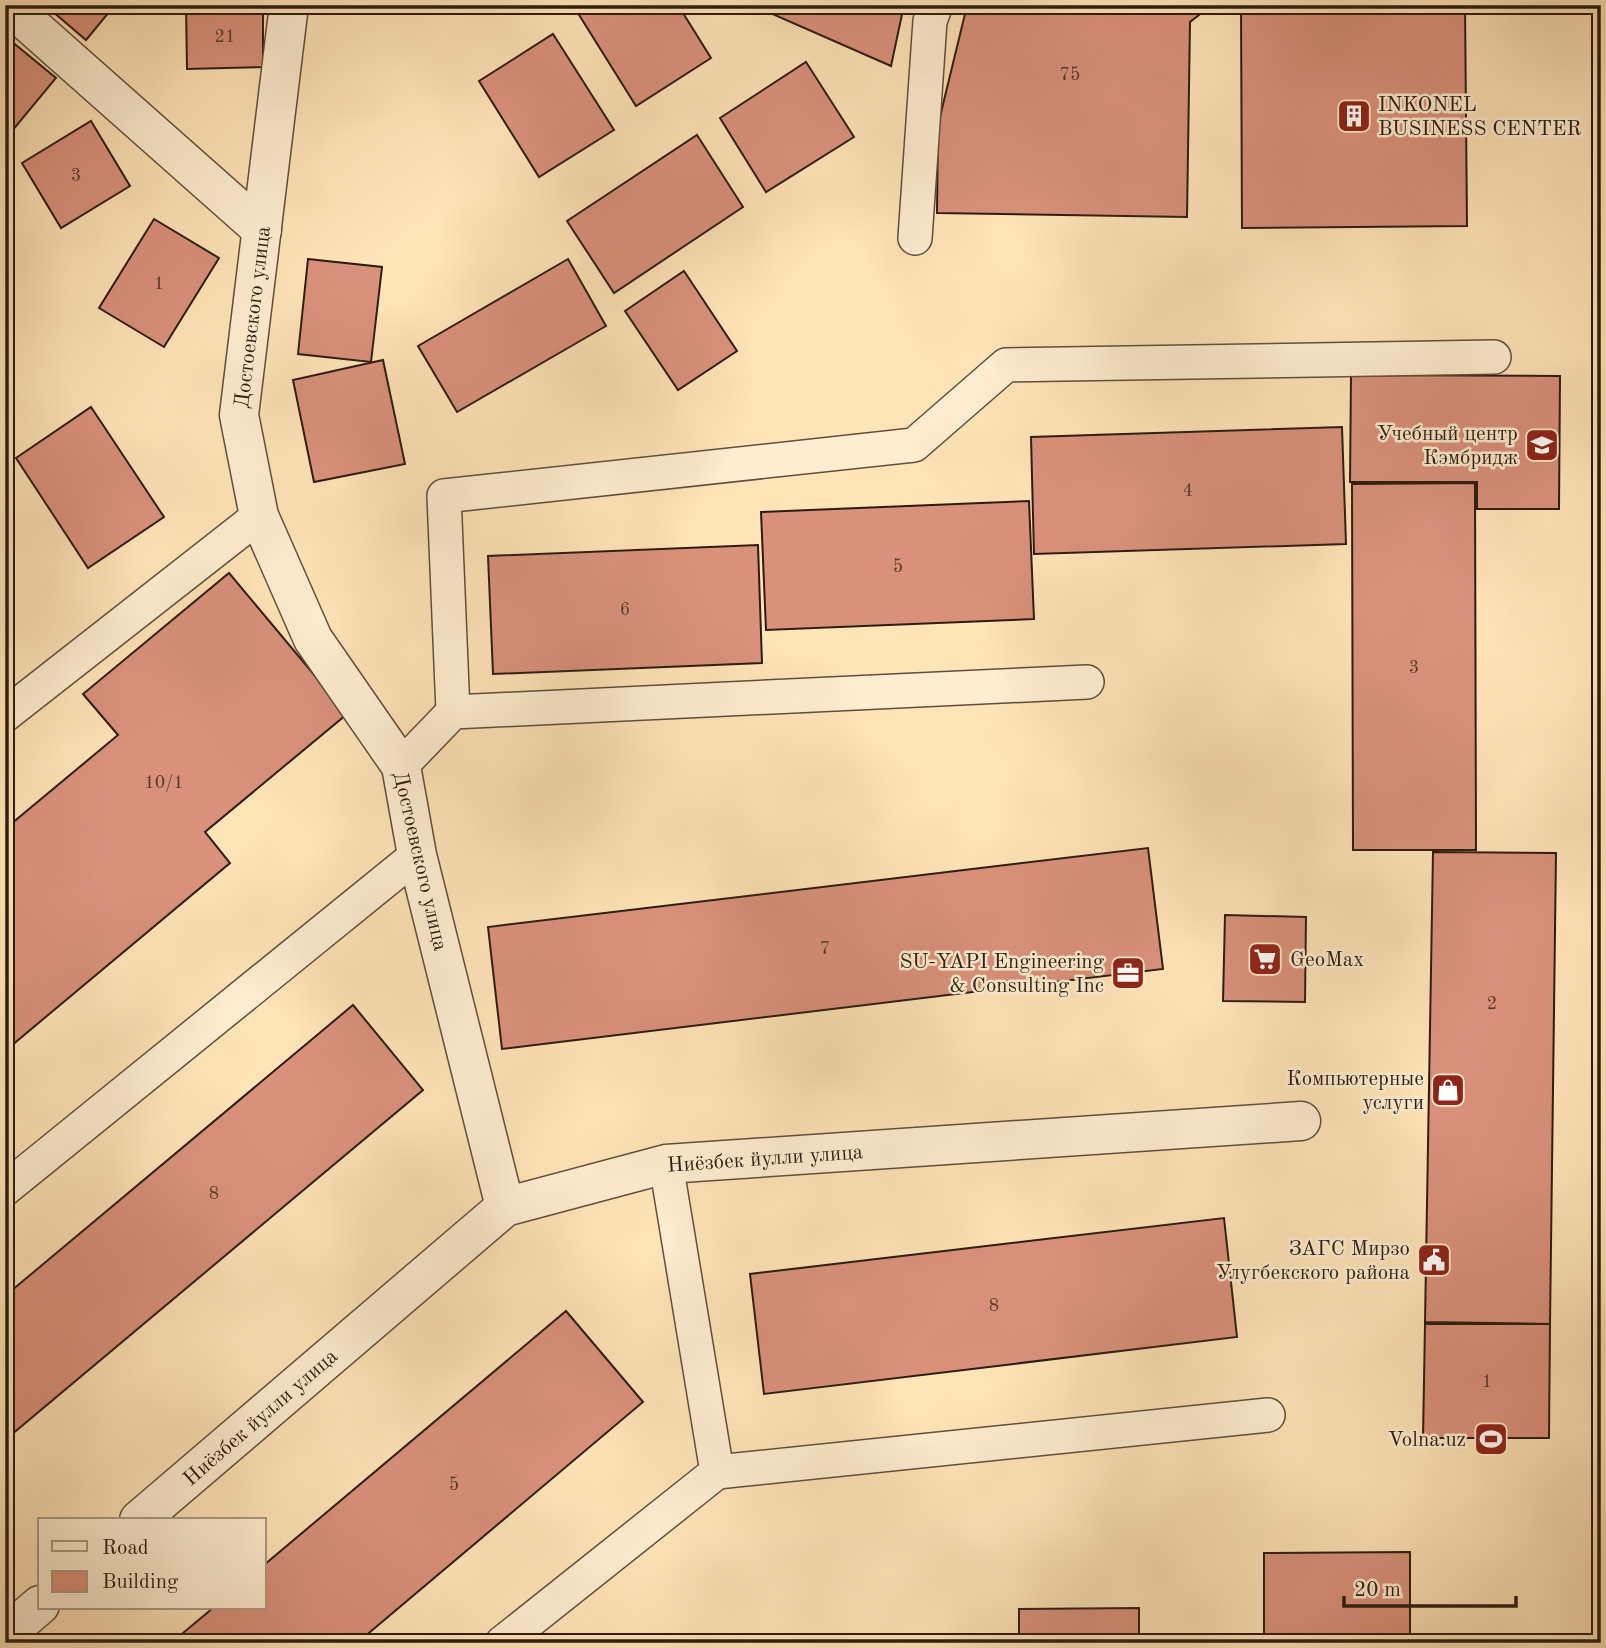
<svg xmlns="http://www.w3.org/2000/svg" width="1606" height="1648" viewBox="0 0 1606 1648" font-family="'Old Standard TT',serif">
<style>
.building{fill:#da917c;stroke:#2c1c11;stroke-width:2}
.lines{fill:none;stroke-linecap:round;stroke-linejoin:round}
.service-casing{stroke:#614e3b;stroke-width:36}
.minor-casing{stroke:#614e3b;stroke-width:41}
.tertiary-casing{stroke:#614e3b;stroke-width:41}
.service{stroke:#ffedd1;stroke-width:33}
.minor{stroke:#ffedd1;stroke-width:38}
.tertiary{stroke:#ffedd1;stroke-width:38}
.labels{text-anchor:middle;stroke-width:5;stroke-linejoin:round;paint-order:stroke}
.number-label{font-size:18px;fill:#58392c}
.poi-label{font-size:21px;fill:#2c1c11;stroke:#ffedd1;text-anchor:end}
.street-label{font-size:21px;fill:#2c1c11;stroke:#ffedd1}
</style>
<rect width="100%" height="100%" fill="#ffe4b8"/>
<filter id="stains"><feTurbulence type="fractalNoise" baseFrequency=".00286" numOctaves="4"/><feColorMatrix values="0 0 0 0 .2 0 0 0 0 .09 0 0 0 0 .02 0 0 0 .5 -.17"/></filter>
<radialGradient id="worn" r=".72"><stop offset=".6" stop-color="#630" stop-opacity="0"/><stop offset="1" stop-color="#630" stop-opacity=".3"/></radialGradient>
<g class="building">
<polygon points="45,5 115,5 86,40"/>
<polygon points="186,5 263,5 263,67 187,69"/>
<polygon points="583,5 678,5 711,58 636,106 576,10"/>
<polygon points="752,5 904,5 891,66"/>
<polygon points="974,5 1212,5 1190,22 1187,217 937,213 938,125 965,14"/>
<polygon points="1241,5 1465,5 1467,226 1242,228"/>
<polygon points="553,34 614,130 539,177 479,81"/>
<polygon points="5,36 56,78 7,137 5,136"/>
<polygon points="806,62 854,137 766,192 720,118"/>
<polygon points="91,121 130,186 61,228 22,163"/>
<polygon points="697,135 743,207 614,293 567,221"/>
<polygon points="154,219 219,258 164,347 99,308"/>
<polygon points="308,259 382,267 371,362 298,354"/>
<polygon points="568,259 606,326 457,412 418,346"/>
<polygon points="684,271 737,351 678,390 625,311"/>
<polygon points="383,360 405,464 314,482 293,380"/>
<polygon points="1351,375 1560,376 1559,509 1477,509 1477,482 1350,482"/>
<polygon points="91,407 164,517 88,568 16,458"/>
<polygon points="1342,427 1346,544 1034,554 1031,437"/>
<polygon points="1475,483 1476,850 1353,850 1352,484"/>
<polygon points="1029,501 1034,619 766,630 761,512"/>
<polygon points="758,545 762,663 493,674 488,556"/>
<polygon points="229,573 347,714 205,832 230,863 5,1051 5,829 118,735 83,694"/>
<polygon points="1148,848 1163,969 502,1049 488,927"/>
<polygon points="1433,852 1556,853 1550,1324 1425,1322"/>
<polygon points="1225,915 1306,917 1305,1002 1223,1001"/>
<polygon points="353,1005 423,1090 5,1440 5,1296"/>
<polygon points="1224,1218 1237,1337 764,1394 750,1274"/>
<polygon points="566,1311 643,1402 357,1643 171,1643 213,1608 264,1608 264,1565"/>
<polygon points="1425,1324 1550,1324 1549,1438 1423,1438"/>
<polygon points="1410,1552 1410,1643 1264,1643 1264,1553"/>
<polygon points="1139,1608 1139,1643 1019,1643 1019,1609"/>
</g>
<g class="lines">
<g class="service-casing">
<g id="service">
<polyline points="915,238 930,21 936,5"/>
<polyline points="453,712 444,496 914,445 1006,365 1494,357"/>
<polyline points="5,715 259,516"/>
<polyline points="401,766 453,712 1087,682"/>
<polyline points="666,1164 717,1472"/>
<polyline points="5,1189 417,855"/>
<polyline points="502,1643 717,1472 1268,1415"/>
</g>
</g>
<g class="minor-casing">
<g id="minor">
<polyline points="8,5 262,230"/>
<polyline points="289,5 239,415 259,516 313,639 401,766 417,855 505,1207"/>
</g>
</g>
<g class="tertiary-casing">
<g id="tertiary">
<polyline points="139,1520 505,1207 666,1164 1301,1121"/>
<polyline points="5,1635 40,1605"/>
</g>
</g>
<use href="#service" class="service"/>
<use href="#minor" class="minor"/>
<use href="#tertiary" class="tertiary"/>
</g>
<defs>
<g id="building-square" transform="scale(1.75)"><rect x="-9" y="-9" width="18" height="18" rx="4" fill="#8f2418" stroke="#ffedd1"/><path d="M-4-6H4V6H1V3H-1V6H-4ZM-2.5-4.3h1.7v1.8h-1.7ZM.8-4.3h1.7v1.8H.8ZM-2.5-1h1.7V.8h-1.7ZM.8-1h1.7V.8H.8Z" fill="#fff"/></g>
<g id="school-square" transform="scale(1.75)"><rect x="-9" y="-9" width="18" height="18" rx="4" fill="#8f2418" stroke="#ffedd1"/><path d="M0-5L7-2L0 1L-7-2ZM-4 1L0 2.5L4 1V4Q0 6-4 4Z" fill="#fff"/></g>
<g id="supermarket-square" transform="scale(1.75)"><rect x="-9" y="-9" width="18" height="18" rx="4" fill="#8f2418" stroke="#ffedd1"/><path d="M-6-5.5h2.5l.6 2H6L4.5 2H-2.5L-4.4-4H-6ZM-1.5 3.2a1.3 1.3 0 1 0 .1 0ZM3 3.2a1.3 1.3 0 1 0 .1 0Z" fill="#fff"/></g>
<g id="office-square" transform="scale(1.75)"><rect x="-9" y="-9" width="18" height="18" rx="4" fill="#8f2418" stroke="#ffedd1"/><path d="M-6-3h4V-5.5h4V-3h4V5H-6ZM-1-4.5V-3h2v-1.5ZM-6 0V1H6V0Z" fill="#fff"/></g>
<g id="shop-square" transform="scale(1.75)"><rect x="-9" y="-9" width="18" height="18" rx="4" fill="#8f2418" stroke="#ffedd1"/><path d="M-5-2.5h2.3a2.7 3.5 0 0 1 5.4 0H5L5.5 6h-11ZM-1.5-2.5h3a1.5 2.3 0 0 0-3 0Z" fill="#fff"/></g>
<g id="civic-square" transform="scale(1.75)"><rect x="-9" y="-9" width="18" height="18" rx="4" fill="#8f2418" stroke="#ffedd1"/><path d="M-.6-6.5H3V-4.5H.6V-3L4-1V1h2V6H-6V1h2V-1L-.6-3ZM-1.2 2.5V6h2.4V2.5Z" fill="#fff"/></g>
<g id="stadium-square" transform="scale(1.75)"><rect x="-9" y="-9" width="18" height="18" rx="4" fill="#8f2418" stroke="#ffedd1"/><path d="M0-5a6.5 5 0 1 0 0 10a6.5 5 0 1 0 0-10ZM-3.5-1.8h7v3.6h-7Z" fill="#fff"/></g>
</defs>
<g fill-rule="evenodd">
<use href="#building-square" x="1354" y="116"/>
<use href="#school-square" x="1542" y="445"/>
<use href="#supermarket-square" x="1265" y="959"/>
<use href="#office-square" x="1128" y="973"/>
<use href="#shop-square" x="1448" y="1090"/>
<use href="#civic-square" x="1434" y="1260"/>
<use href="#stadium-square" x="1491" y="1439"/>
</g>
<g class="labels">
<g class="number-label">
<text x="225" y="42">21</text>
<text x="1070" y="80">75</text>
<text x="76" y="181">3</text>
<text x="159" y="289">1</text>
<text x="1188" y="496">4</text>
<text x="898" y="572">5</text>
<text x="625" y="615">6</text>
<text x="1414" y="673">3</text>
<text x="164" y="788">10/1</text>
<text x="825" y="954">7</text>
<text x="1492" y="1009">2</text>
<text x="214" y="1199">8</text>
<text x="994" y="1311">8</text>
<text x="1487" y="1387">1</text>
<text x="454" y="1490">5</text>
</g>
<g class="poi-label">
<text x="1378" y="111" text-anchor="start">INKONEL<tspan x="1378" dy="24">BUSINESS CENTER</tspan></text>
<text x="1518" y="440">Учебный центр<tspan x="1518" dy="24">Кэмбридж</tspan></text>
<text x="1290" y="966" text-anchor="start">GeoMax</text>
<text x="1104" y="968">SU-YAPI Engineering<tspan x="1104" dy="24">&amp; Consulting Inc</tspan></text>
<text x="1424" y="1085">Компьютерные<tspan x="1424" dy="24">услуги</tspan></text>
<text x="1410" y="1255">ЗАГС Мирзо<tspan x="1410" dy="24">Улугбекского района</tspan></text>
<text x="1466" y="1446">Volna.uz</text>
</g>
<g class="street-label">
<text transform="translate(252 317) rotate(-83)" y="7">Достоевского улица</text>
<text transform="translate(421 861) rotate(77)" y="7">Достоевского улица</text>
<text transform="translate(765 1158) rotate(-4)" y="7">Ниёзбек йулли улица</text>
<text transform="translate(260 1417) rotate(-41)" y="7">Ниёзбек йулли улица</text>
</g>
</g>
<rect width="1606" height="1648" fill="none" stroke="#ffe4b8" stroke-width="28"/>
<rect x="7" y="7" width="1592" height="1634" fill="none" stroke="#2c1c11" stroke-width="3.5"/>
<rect x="14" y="14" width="1578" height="1620" fill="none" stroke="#2c1c11" stroke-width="2"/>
<rect x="38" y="1518" width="228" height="91" fill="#ffedd1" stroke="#ab9984" stroke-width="2"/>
<rect x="52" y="1541" width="35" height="10" fill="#ffedd1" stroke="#ab9984" stroke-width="2"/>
<text x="102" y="1554" font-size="21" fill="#2c1c11">Road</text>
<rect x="52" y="1571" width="35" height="21" fill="#da917c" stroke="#ab9984" stroke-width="2"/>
<text x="102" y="1588" font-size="21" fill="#2c1c11">Building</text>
<path d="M1344 1596v10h172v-10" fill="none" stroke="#2c1c11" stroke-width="3.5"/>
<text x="1354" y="1596" font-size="21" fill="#2c1c11" stroke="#ffedd1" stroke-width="5" paint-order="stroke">20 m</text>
<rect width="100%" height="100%" filter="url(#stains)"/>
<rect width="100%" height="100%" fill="url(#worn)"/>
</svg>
